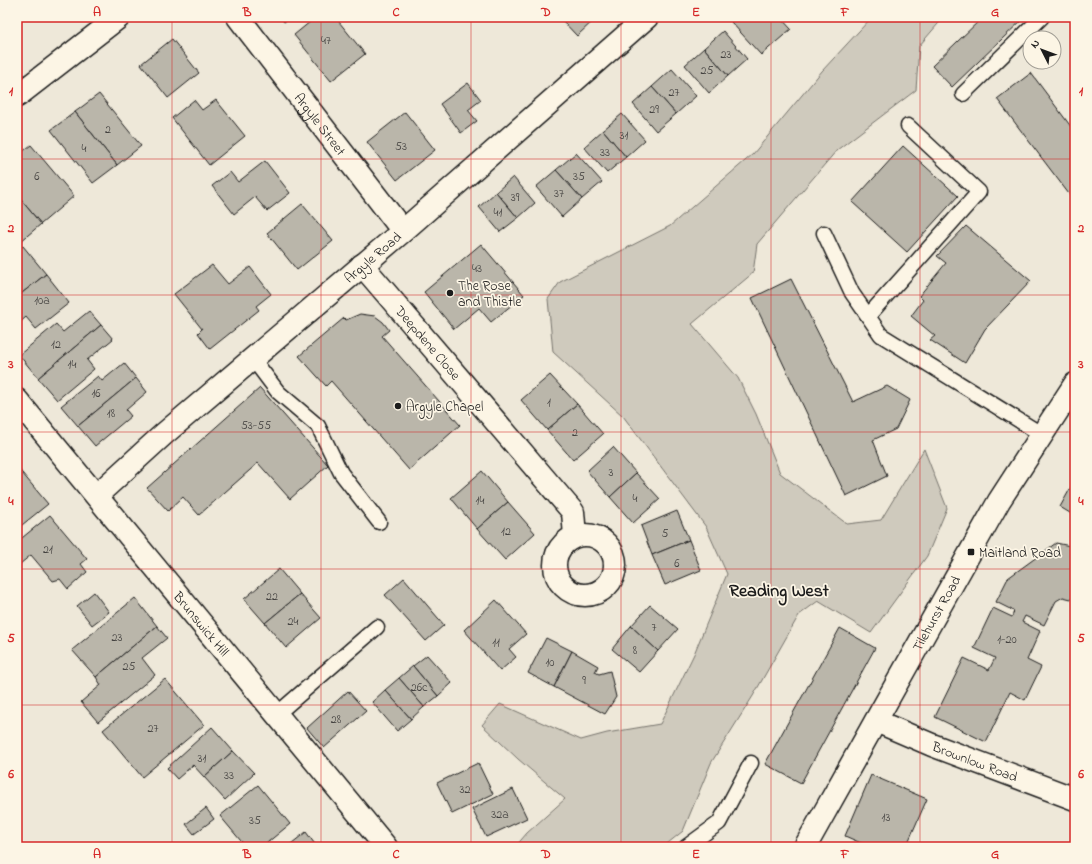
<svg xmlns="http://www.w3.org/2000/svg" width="1092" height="864" viewBox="0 0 1092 864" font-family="'Indie Flower',sans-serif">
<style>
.green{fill:#cfcabd;stroke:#76736c}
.building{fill:#bab6aa;stroke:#1c1c1c}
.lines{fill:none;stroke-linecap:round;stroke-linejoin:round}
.service-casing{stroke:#1c1c1c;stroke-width:17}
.minor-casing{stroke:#1c1c1c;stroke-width:25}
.tertiary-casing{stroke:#1c1c1c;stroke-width:25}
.service{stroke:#fcf5e5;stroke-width:14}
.minor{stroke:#fcf5e5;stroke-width:22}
.tertiary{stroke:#fcf5e5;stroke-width:22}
.grid{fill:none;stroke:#d62828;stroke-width:1;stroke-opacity:0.55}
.poi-dot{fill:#1c1c1c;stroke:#fcf5e5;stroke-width:1.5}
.labels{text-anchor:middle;stroke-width:3.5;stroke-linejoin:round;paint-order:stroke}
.number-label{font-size:12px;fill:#444240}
.street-label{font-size:14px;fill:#1c1c1c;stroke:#fcf5e5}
.poi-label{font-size:14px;fill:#1c1c1c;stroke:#fcf5e5;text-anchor:start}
.district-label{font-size:18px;font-weight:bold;fill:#1c1c1c;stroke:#fcf5e5}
.neatline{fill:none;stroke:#d62828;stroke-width:1.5}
.grid-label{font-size:13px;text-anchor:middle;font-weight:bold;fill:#d62828}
</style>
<rect width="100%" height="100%" fill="#eee8d9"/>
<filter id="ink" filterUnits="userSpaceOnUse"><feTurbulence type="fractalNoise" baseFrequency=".025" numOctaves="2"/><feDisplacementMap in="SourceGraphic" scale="8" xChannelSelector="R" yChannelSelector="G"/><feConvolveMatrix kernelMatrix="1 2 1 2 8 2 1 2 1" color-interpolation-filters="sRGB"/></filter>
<g filter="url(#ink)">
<polygon class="green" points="872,17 944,17 919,46 916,90 837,150 757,244 753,273 692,324 738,378 756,414 780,473 847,524 881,520 924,449 947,508 927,556 871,633 818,601 799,615 753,696 711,763 683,831 663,847 515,847 527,833 565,799 518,759 482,725 500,704 581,740 607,733 660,724 694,654 727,574 706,527 623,416 553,352 548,299 560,282 670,226 753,154 822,71"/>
<g class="building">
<polygon points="280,17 291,17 284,22"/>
<polygon points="316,17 335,17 365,54 331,81 294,35"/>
<polygon points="554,17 597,17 577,36 561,19 556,20"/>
<polygon points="737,17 780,17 791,29 761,55 731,22"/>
<polygon points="983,17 1025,17 952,87 932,66"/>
<polygon points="723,31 747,59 728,76 704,48"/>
<polygon points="172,39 199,73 168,98 141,64"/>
<polygon points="704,48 728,76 709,93 685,65"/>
<polygon points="672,69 696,96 676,114 652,87"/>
<polygon points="1031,73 1075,132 1075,196 1072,198 997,99"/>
<polygon points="468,83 481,100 468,110 477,121 461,133 440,104"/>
<polygon points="652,87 676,114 656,131 633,104"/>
<polygon points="99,94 141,146 117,165 75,112"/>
<polygon points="194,100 202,110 216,100 245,136 209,165 172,118"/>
<polygon points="75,112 117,165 93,183 51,130"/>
<polygon points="405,112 435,150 397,180 367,142"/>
<polygon points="622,114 645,140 626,157 603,130"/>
<polygon points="603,130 626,157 607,173 584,147"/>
<polygon points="31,145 74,196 41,224 17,195 17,156"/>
<polygon points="903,146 958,196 907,252 852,202"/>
<polygon points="576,153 602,182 582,199 556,170"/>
<polygon points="265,161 290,193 267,211 255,197 234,214 212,186 230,172 238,182"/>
<polygon points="556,170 582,199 562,217 536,187"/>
<polygon points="513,177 535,203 518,218 496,192"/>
<polygon points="496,192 518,218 500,232 479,207"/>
<polygon points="17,195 41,224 20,242 17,238"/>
<polygon points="302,204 333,241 297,270 267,233"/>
<polygon points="966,226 1031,281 985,329 965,363 930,340 935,336 911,316 923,300 919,296 946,263 937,256"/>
<polygon points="481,244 524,295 491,322 479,308 454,329 424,292"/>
<polygon points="23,246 46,274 17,297 17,250"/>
<polygon points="212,265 228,284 250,267 271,294 256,306 259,310 210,349 198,333 202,329 174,294"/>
<polygon points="46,274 69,303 36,329 26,317 17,325 17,297"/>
<polygon points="791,279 853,402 887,386 910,400 896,429 873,440 887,476 846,496 752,298"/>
<polygon points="89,311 101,325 38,378 19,355 56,324 63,332"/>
<polygon points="360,314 375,316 383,322 389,330 382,336 460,425 409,470 331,381 326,386 299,356 344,318 346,320"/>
<polygon points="101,325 113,339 87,360 94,369 57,400 38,378"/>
<polygon points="124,363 136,378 78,426 61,406 98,376 102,381"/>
<polygon points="550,375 577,404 547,430 521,400"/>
<polygon points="136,378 147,392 126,410 131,416 95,446 78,426"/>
<polygon points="260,388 328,465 290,499 258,463 199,515 183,497 168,511 147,488"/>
<polygon points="577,404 603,434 573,460 547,430"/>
<polygon points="613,447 636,473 610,497 587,471"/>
<polygon points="17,467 48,504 17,529"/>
<polygon points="482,471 508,502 477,529 451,498"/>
<polygon points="636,473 660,499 633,523 610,497"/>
<polygon points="1075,480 1075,516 1060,507"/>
<polygon points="508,502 535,533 505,560 477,529"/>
<polygon points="677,511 689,540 652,555 641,526"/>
<polygon points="50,515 87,559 81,564 87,572 68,589 60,579 53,581 31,555 20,564 17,560 17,542"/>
<polygon points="689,540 701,570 665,585 652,555"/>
<polygon points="1056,543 1075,547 1075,600 1063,597 1056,601 1044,625 1025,616 1022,622 1040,631 1027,660 1041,667 1025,700 1010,692 986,742 935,717 964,658 989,670 995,658 974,648 993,608 1012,617 1014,611 996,602 1008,578"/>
<polygon points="279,569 300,594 265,623 244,599"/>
<polygon points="404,578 444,625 426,641 385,595"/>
<polygon points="94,592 109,612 92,625 77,606"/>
<polygon points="300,594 321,618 286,648 265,623"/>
<polygon points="135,598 157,626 96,677 72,650"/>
<polygon points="496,600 526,634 509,649 516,657 500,671 464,630"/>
<polygon points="650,605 678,629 658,651 631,626"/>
<polygon points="157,626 167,638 142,658 155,675 98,722 81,702 101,685 96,677"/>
<polygon points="631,626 658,651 639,672 612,649"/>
<polygon points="840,628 875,648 801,783 765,764"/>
<polygon points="546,638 572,651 554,687 528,673"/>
<polygon points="572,651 598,666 595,672 599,674 610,671 616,697 605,714 554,687"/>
<polygon points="427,655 452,683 438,696 413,666"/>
<polygon points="413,666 438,696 424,707 399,678"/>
<polygon points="399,678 424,707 411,719 385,690"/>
<polygon points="165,679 204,725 142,777 103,730"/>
<polygon points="385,690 411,719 397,731 372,702"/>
<polygon points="348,691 366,711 324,748 307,728"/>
<polygon points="212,727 233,751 204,777 193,765 177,779 167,768"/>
<polygon points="233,751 254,773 225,800 204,777"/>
<polygon points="478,763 493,794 452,814 437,783"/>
<polygon points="871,775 927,799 906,847 870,847 845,836"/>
<polygon points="258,785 290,824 262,847 246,847 220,816"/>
<polygon points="513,789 527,818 486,837 472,809"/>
<polygon points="206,808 214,819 194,834 186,824"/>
<polygon points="306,832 317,847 287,847"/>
</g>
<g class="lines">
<g class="service-casing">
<g id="service">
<polyline points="963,94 1042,17"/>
<polyline points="824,233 852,293 881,335 1041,434"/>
<polyline points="868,316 979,192 908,126"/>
<polyline points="253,359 278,392 318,426 341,473 379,522"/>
<polyline points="277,714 377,627"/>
<polyline points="686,847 719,823 751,763"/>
</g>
</g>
<g class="minor-casing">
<g id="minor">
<path id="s1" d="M238,17L403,231"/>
<polyline points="17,96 119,17"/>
<path id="s2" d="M362,265L573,512L575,536"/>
<path id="s3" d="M17,400L386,847"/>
<path id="s4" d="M97,495L164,434L403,231L647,17"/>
<circle cx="585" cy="565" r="30"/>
<path id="s5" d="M876,721L932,745L1075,799"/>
</g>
</g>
<g class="tertiary-casing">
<g id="tertiary">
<path id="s6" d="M805,847L999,501L1075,384"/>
</g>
</g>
<use href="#service" class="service"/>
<use href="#minor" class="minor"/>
<use href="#tertiary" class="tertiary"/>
</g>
</g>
<path class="grid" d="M172,17V847M321,17V847M471,17V847M621,17V847M771,17V847M920,17V847M17,159H1075M17,295H1075M17,432H1075M17,569H1075M17,705H1075"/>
<g class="poi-dot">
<circle cx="450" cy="293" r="4"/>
<circle cx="398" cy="406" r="4"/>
<rect x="967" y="548" width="8" height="8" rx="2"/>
</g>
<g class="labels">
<g class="number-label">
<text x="326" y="44">47</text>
<text x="726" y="58">23</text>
<text x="707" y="74">25</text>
<text x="674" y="96">27</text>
<text x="654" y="113">29</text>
<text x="108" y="133">2</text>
<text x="624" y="139">31</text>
<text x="401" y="150">53</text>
<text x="84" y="152">4</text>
<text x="605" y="156">33</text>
<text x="37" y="180">6</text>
<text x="579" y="180">35</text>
<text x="559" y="197">37</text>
<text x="515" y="201">39</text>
<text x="498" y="216">41</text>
<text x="477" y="272">43</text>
<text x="42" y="304">10a</text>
<text x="56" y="348">12</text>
<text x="72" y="368">14</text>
<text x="96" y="397">16</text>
<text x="549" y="406">1</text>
<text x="111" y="417">18</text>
<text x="256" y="429">53-55</text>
<text x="575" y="436">2</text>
<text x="611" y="476">3</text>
<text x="635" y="502">4</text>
<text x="480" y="504">14</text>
<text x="506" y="535">12</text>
<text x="665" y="537">5</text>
<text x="48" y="553">21</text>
<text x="677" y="567">6</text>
<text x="272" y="600">22</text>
<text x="293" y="625">24</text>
<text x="654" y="631">7</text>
<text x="117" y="641">23</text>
<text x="1007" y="643">1-20</text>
<text x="496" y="646">11</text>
<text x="635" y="654">8</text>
<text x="550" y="666">10</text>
<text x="129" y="670">25</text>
<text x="584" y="684">9</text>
<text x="419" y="691">26c</text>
<text x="336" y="723">28</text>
<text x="153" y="732">27</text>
<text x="202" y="762">31</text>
<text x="229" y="779">33</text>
<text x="465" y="793">32</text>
<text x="500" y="818">32a</text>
<text x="886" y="821">13</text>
<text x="255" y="824">35</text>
</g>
<g class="street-label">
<text dy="5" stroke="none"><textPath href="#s1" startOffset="135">Argyle Street</textPath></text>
<text dy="5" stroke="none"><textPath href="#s4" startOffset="364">Argyle Road</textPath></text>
<text dy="5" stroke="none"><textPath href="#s2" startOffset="102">Deepdene Close</textPath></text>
<text dy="5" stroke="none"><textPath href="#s6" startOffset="268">Tilehurst Road</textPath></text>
<text dy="5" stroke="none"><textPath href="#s3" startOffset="290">Brunswick Hill</textPath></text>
<text dy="5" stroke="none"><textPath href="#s5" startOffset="107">Brownlow Road</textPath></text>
</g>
<g class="poi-label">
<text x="458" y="290">The Rose<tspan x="458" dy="16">and Thistle</tspan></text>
<text x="406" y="411">Argyle Chapel</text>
<text x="979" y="557">Maitland Road</text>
</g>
<g class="district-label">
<text x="779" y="596">Reading West</text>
</g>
</g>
<rect width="1092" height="864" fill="none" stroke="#fcf5e5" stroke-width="44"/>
<g transform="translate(1042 50) rotate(312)"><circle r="19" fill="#fcf5e5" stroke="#a29e95"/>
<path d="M0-3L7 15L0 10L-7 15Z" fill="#1c1c1c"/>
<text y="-6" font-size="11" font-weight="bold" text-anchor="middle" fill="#1c1c1c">N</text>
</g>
<rect x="22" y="22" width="1048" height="820" class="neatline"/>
<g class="grid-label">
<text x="97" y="16">A</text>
<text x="247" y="16">B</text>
<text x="396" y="16">C</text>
<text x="546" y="16">D</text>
<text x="696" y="16">E</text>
<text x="845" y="16">F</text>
<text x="995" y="16">G</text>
<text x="11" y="95">1</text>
<text x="1081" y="95">1</text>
<text x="11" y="232">2</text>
<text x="1081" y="232">2</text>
<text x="11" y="368">3</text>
<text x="1081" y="368">3</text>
<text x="11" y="505">4</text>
<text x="1081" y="505">4</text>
<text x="11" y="642">5</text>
<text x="1081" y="642">5</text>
<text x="11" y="778">6</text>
<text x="1081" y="778">6</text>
<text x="97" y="858">A</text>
<text x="247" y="858">B</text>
<text x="396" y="858">C</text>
<text x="546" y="858">D</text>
<text x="696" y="858">E</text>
<text x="845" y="858">F</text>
<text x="995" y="858">G</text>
</g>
</svg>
